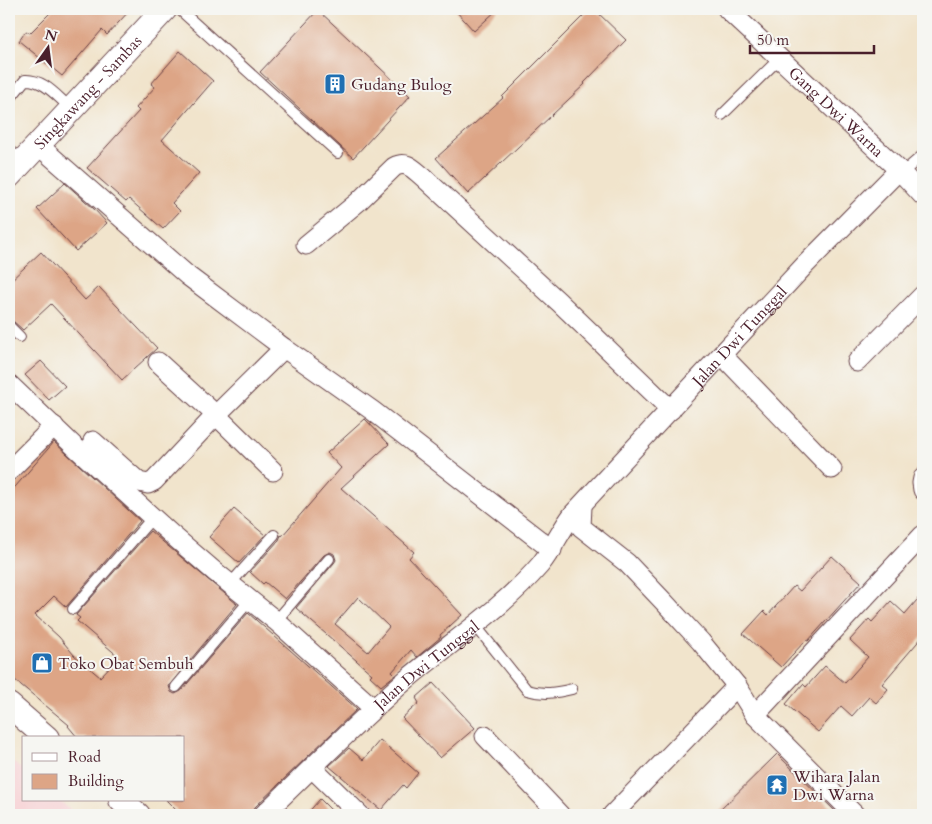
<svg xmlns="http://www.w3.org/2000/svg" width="932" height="824" viewBox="0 0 932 824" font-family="Cardo,serif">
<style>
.built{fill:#f7cfd3}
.building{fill:#dda586;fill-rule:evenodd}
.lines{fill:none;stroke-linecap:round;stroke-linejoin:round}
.service-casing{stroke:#633d43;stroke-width:12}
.minor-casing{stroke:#633d43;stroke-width:21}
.tertiary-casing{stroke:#633d43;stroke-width:26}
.service{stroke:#fff;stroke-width:10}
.minor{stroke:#fff;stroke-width:19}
.tertiary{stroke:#fff;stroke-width:24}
.labels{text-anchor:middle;stroke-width:4;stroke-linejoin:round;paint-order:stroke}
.poi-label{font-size:16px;fill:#4a1f2b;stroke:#f6f6f2;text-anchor:start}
.street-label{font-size:16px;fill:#4a1f2b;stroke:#f6f6f2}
</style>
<rect width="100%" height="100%" fill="#f6f6f2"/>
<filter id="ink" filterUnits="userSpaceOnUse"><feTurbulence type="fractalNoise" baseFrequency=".02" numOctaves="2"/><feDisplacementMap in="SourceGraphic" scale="10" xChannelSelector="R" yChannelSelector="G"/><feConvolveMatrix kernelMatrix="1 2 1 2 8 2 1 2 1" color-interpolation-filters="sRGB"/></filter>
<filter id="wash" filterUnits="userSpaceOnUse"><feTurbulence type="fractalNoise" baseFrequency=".0096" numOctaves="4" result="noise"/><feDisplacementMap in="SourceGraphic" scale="20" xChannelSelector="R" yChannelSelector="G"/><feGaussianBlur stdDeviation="1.12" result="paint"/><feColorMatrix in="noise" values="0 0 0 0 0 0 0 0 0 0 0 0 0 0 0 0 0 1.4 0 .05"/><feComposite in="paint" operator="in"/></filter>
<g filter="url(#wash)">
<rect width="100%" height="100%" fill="#f1e4cc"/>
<polygon class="built" points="9,759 24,771 24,800 59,800 77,815 9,815"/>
<g id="blocks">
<g class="building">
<polygon points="54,9 131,9 107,35 102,30 62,76 19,41 26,31 30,33"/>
<polygon points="454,9 498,9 474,31"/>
<polygon points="590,9 594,9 626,40 584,83 585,84 468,194 436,158 503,98 502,97"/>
<polygon points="318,10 410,96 353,158 260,72"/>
<polygon points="180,51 213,81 162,140 199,173 172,203 180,211 163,229 129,199 126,202 87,168 139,111 136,108 155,87 151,84"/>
<polygon points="65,183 93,208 107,223 76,251 37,209"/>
<polygon points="41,252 85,300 99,287 157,348 122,380 51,304 23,330 13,321 9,319 9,282"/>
<polygon points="41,361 65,386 49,400 25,375"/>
<path d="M365,419L389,444L341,488L414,552L409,558L462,615L440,635L441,637L417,657L411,650L392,672L395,675L381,686L370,676L372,674L296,608L334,563L336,560L334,554L330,552L324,555L285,599L265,582L263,584L250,572L279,540L281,535L282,536L341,468L327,453ZM358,597L389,627L368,652L335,624Z"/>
<polygon points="54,442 140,521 66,607 54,596 35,615 59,637 74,655 100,677 119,657 77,621 80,618 76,615 150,531 237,604 171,683 169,686 171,692 175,694 181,691 248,613 357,709 255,807 252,815 181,815 166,800 184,800 184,738 78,738 68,726 69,725 9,675 9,494"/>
<polygon points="234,509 265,535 239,563 209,537"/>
<polygon points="832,556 861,582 808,641 806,640 781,667 743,634 764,611 768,615 794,586 800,591"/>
<polygon points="923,593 923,636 882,684 888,689 876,703 869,697 852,716 841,706 818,732 786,704 803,684 806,687 825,666 845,683 868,657 850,640 869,619 872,622 891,601 905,614"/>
<polygon points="433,683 475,728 440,758 402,718 419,703 416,698"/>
<polygon points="380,740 418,773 406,788 403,785 381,810 329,766 349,748 363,760"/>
<polygon points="777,754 839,815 715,815"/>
<polygon points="320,799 336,815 306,815"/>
</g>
</g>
</g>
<g filter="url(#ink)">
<use href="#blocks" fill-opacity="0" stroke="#633d43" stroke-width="1"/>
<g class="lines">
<g class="service-casing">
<g id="service">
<polyline points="179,9 338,153"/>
<path d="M9,100L25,80C44,79 57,97 71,108"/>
<polyline points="722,115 780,58"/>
<polyline points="9,150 22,161"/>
<polyline points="902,173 923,155"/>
<polyline points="9,326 20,337"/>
<polyline points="230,584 274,535"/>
<polyline points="73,609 153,517"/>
<polyline points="276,621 329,559"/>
<path d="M475,625L527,690C543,695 556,693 572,689"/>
<polyline points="176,687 250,600"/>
</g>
</g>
<g class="minor-casing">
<g id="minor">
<path id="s1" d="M727,9L899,170L923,196"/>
<polyline points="37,144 188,276 284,348 373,411 552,550"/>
<path d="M306,245L358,202L394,167C407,160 413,169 423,177L559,302L671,410"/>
<polyline points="722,355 832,469"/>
<polyline points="158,362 216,415 273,471"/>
<polyline points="857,362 923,295"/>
<polyline points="9,384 75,447 171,534 214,571 276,621 373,708"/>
<polyline points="93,441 139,482 148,484 154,481 216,415 284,348"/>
<polyline points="9,471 54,426"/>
<polyline points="923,478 922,483 923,490"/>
<polyline points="582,506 581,527 627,563 665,603 701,642 737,686 755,715 855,815"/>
<polyline points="755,715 923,535"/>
<polyline points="485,736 560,815"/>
<polyline points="312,768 360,815"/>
<path id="s2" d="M263,815C311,769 357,722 407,679C451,642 502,609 540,565C553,549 560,531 573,514L804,266L899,170"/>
<polyline points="612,815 737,686"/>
</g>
</g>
<g class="tertiary-casing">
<g id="tertiary">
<path id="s3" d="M9,176L165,9"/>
<polyline points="9,705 47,738"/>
<polyline points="121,800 138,815"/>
</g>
</g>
<use href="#service" class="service"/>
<use href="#minor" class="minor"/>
<use href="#tertiary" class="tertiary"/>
</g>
</g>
<defs>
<g id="building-square" transform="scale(1.125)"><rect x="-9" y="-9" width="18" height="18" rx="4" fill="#1f6fb2" stroke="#f6f6f2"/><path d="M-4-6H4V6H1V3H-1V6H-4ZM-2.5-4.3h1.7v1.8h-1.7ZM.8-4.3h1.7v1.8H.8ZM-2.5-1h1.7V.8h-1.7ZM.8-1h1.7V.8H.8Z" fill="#fff"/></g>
<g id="shop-square" transform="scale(1.125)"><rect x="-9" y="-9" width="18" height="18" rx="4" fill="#1f6fb2" stroke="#f6f6f2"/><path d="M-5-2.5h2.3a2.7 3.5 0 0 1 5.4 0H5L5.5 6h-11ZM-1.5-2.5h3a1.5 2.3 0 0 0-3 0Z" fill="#fff"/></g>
<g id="temple-square" transform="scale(1.125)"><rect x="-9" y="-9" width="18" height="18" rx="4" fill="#1f6fb2" stroke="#f6f6f2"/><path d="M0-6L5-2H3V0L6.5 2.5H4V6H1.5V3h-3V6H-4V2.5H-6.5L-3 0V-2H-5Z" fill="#fff"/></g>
</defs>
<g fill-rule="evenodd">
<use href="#building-square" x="335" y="84"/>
<use href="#shop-square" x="42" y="663"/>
<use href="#temple-square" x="777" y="785"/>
</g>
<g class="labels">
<g class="poi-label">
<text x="351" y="90">Gudang Bulog</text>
<text x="58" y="669">Toko Obat Sembuh</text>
<text x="793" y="782">Wihara Jalan<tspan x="793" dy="18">Dwi Warna</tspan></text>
</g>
<g class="street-label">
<text dy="6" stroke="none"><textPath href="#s3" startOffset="115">Singkawang - Sambas</textPath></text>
<text dy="6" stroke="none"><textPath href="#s1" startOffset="150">Gang Dwi Warna</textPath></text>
<text dy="6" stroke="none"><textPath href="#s2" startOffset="678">Jalan Dwi Tunggal</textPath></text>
<text dy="6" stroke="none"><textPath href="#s2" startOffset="222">Jalan Dwi Tunggal</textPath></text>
</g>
</g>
<rect width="932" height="824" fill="none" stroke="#f6f6f2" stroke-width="30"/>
<rect x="22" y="736" width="162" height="65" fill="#f6f6f2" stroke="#b1a0a2"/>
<rect x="32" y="753" width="25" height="8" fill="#ffffff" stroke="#b1a0a2"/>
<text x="68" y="762" font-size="15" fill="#4a1f2b">Road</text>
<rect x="32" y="774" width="25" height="15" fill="#dda586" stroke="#b1a0a2"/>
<text x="68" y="786" font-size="15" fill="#4a1f2b">Building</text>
<g transform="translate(48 48) rotate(14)" stroke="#f6f6f2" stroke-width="4" paint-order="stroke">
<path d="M0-4L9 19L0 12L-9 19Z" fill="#4a1f2b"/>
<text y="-8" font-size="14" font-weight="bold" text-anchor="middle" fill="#4a1f2b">N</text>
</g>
<path d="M750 45v8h124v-8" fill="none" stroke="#4a1f2b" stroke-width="2.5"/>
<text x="757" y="45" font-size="15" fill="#4a1f2b" stroke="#f6f6f2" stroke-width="4" paint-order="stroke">50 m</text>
</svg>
